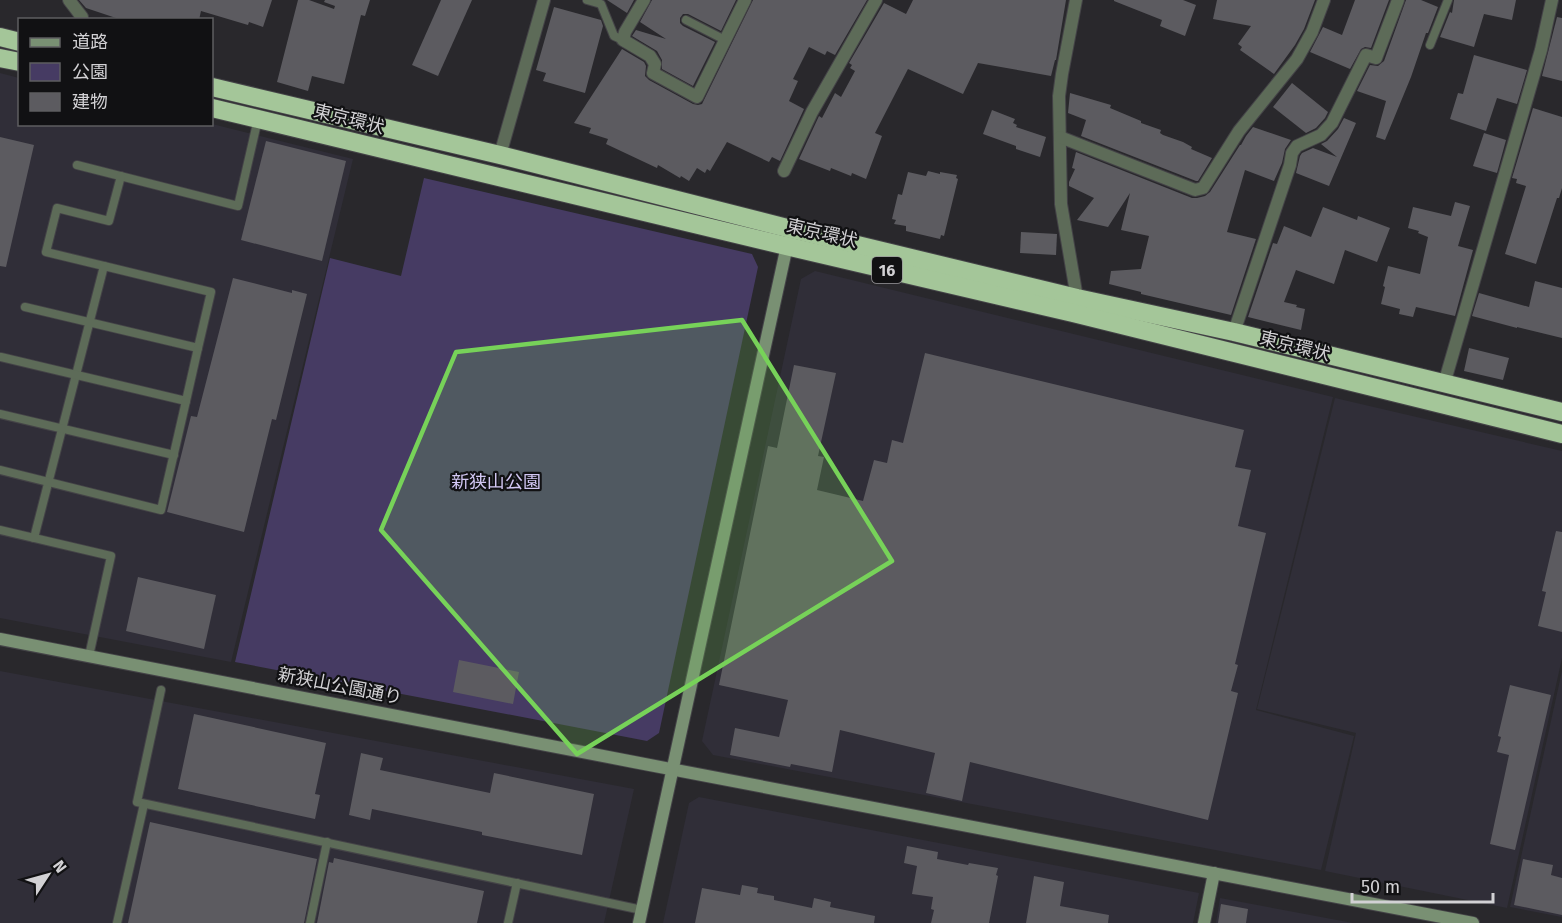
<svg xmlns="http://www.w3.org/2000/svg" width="1562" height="923" viewBox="0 0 1562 923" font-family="'Fira Sans','Noto Sans JP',sans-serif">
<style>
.built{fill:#302e38}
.green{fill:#463b63}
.building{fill:#5c5b60}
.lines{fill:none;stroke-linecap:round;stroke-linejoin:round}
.lane-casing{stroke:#444347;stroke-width:10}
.street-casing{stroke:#444347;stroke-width:14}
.secondary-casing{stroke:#444347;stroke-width:14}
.highway-casing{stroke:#444347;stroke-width:20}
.lane{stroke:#5d6b58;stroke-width:8}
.street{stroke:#5d6b58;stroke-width:12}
.secondary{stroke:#799073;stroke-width:12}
.highway{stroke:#a4c699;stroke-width:18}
.marked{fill:#77d259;fill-opacity:0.2;stroke:#77d259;stroke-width:4.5;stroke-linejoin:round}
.labels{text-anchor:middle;stroke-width:4.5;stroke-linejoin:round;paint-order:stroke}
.shield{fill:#111113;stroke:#98979a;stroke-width:1.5}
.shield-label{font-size:16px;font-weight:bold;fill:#d2d1d4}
.street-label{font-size:18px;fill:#d2d1d4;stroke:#111113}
.park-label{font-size:18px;fill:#d2c7f3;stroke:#111113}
</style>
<rect width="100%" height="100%" fill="#29282c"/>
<g class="built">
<polygon points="0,73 19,78 20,124 212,124 353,159 231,662 0,618"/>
<polygon points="815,271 1333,397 1256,710 1354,736 1321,870 713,755 702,741 801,279"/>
<polygon points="1335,398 1562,451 1562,658 1507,908 1325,871 1356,733 1257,709"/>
<polygon points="0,671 634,789 604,923 0,923"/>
<polygon points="1562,671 1562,917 1510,907"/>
<polygon points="699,797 1199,893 1193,923 663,923 689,803"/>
<polygon points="1220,898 1353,923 1216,923"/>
</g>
<polygon class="green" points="424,178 752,254 758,267 659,733 647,741 235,662 330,258 401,276"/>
<g class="building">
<polygon points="79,0 272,0 263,27 249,22 248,25 201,11 199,20 122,20 86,8"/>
<polygon points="298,0 309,0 334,9 335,6 324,2 325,0 370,0 365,16 361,15 344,84 312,76 308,91 277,82"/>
<polygon points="441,0 472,0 438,76 412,65"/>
<polygon points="607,0 634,0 627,13"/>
<polygon points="652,0 736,0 721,31 688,14 683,14 680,18 680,23 683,26 715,42 693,86 662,69 662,60 657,51 632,36 636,30 666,39 640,22"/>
<polygon points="753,0 867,0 835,55 827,51 825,55 809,47 793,79 798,81 789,101 804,109 780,161 772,157 769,162 727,142 710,171 707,169 705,173 697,168 689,181 681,176 680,178 658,165 657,168 606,144 608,139 589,133 591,128 574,123 622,49 644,62 646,66 645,76 649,80 693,104 698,105 702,104"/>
<polygon points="913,0 1066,0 1056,60 1055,60 1051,76 978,63 963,94 908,69 875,133 882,136 866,179 852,173 851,176 831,168 830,171 799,159 819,116 822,118 835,93 841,97 855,71 850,68 852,65 849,63 884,3 906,14"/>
<polygon points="1114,0 1183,0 1196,5 1185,36 1160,26 1162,20 1114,1"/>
<polygon points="1217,0 1315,0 1304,29 1295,45 1274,74 1240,50 1242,47 1238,44 1251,26 1213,19"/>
<polygon points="1355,0 1389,0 1371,48 1365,47 1361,49 1350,69 1310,52 1323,27 1342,35"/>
<polygon points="1406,0 1421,0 1438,7 1428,33 1426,33 1411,77 1385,140 1376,137 1386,101 1357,91 1370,65 1378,66 1384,61"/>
<polygon points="1454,0 1516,0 1512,20 1484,14 1474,47 1440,37 1450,12 1452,13"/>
<polygon points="554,7 601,20 603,26 585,93 543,81 546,73 536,70"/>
<polygon points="1557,17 1562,18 1562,81 1542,76"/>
<polygon points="1474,55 1527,70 1517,104 1497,98 1486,131 1450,119 1458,93 1463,94"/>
<polygon points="1292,83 1328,112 1325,118 1316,128 1306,133 1273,107"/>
<polygon points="1070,93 1111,105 1110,108 1141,121 1141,123 1161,130 1160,133 1163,135 1183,142 1192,147 1191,149 1212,158 1198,181 1196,181 1081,136 1086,120 1068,113"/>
<polygon points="1533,108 1562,117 1562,188 1559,198 1557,198 1536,264 1505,254 1526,186 1516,183 1517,179 1512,178"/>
<polygon points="992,110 1015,119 1013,123 1017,125 1016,127 1046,137 1040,157 1016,149 1016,146 983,134"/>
<polygon points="1344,118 1356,123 1329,186 1296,173 1300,156 1302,153 1313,148 1337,157 1321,144 1327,141 1338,129"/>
<polygon points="1253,127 1291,140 1285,149 1282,163 1274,181 1245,170 1227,232 1256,239 1231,315 1141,294 1141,292 1109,284 1111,271 1141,269 1149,236 1121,230 1130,193 1108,227 1077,220 1094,198 1069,186 1069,182 1075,169 1072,168 1076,152 1192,198 1197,198 1205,196 1210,192 1240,145 1241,145 1246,136"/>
<polygon points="1484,133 1506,140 1497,173 1473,166"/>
<polygon points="0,137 34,145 6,267 0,266"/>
<polygon points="266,141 346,161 322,261 241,240"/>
<polygon points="928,171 940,174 940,172 957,175 956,178 958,179 944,236 941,235 940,239 906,231 906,226 894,224 896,220 892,219 898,194 902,195 908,172 926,176"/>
<polygon points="1455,202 1470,206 1458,246 1473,250 1455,316 1416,307 1413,317 1399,314 1400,309 1381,304 1385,287 1383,286 1388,266 1420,274 1428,237 1418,233 1419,231 1408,228 1413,207 1451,216"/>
<polygon points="1323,207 1357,220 1358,216 1390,228 1377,262 1345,250 1334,284 1296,270 1284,302 1297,305 1296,307 1305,309 1301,330 1248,317 1273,243 1277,244 1284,226 1311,237"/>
<polygon points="1021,232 1057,234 1056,255 1020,253"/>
<polygon points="233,278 292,293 292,290 307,294 276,420 272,419 244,532 167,512 191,416 197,417"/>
<polygon points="1535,281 1562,288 1562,338 1517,327 1517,328 1472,316 1479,293 1529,307"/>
<polygon points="1469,348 1509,358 1503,380 1464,371"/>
<polygon points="925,353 1244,430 1235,467 1251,470 1238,526 1266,533 1235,664 1238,665 1231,691 1238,693 1208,820 970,762 962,801 926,793 935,753 840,730 832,772 791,764 790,767 730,755 735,728 779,737 788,700 719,685 768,446 777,448 794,365 836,373 818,456 824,457 817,490 863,501 874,460 887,463 892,440 903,443"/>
<polygon points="1556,531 1562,532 1562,632 1538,626 1546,592 1542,591"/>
<polygon points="138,577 216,595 204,649 126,631"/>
<polygon points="459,660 519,672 513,704 453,692"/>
<polygon points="1510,685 1551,695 1515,850 1490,844 1509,755 1497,752 1501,737 1498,736"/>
<polygon points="194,714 326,743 315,794 320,795 315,819 178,789"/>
<polygon points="361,753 383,758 380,770 490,793 494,773 594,794 582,855 482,835 482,832 372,809 370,820 349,815"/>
<polygon points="150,822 317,859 304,923 128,923"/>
<polygon points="907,846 938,852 937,859 968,865 969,863 998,868 996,875 998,876 989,923 931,923 934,910 931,909 933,897 912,894 917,866 904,863"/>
<polygon points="334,858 484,891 477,923 317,923 329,862 333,863"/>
<polygon points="1523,859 1553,865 1551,875 1562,878 1562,915 1514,905"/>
<polygon points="1034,876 1064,882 1060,906 1109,915 1108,923 1026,923"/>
<polygon points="742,885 758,888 757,893 774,896 774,900 812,908 814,898 831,902 830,907 875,916 874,923 695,923 702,888 740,895"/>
<polygon points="1221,904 1248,909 1246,923 1218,923"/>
</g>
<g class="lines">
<g class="lane-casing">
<g id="lane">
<polyline points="587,0 601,4 614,36 623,40"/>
<polyline points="686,20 725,40"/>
<polyline points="1430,45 1448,0"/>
<polyline points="77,165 238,206 258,119"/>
<polyline points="104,266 46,252 57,208 109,221 121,176"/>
<path d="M25,307L198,348L211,292L104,266C81,357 57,447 34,538"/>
<polyline points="1,357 186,401 198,348"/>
<polyline points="0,414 174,455"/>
<polyline points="0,470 161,510 186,401"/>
<polyline points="0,530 111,556 89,656"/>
<polyline points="161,690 137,802 642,910"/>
<polyline points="117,923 144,804"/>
<polyline points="310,923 327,842"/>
<polyline points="508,923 517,883"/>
</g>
</g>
<g class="street-casing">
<g id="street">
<polyline points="69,0 82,17 82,20"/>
<polyline points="644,0 625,32 623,40 650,56 655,64 653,73 697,97 745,0"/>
<polyline points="1076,0 1062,74 1059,96 1061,204 1077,298"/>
<polyline points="1060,137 1195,190 1203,188 1239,131 1297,59 1312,32 1324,0"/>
<polyline points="500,155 544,0"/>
<polyline points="784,171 812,112 876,0"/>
<polyline points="1234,332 1290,165 1292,153 1297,146 1321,135 1332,123 1366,55 1376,58 1398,0"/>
<polyline points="1444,384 1541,50 1552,0"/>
</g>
</g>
<g class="secondary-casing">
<g id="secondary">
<polyline points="0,639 634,762 1473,923"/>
<polyline points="639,923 788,241"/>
<polyline points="1204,923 1214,873"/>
</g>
</g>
<g class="highway-casing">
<g id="highway">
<polyline points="0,37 20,42"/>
<polyline points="0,58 20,62"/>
<polyline points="212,87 500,155 791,229 1077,298 1234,332 1562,412"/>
<polyline points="212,108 786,246 1073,313 1562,434"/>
</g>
</g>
<use href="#lane" class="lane"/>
<use href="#street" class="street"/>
<use href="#secondary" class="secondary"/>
<use href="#highway" class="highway"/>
</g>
<path class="marked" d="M742,320L892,561L577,754L381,530L456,352Z"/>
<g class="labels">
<rect class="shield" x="872" y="257" width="30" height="26" rx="4.5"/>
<g class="shield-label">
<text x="887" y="276">16</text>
</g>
<g class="street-label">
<text transform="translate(349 119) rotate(14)" y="6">東京環状</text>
<text transform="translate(822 233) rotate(13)" y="6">東京環状</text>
<text transform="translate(1295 346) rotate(14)" y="6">東京環状</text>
<text transform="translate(340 686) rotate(11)" y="6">新狭山公園通り</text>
</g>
<g class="park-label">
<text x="496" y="488">新狭山公園</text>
</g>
</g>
<rect x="18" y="18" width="195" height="108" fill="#111113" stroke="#5e5e60" stroke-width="1.5"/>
<rect x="30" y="38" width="30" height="9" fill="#799073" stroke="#5e5e60" stroke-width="1.5"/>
<text x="72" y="48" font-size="18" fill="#d2d1d4">道路</text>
<rect x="30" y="63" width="30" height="18" fill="#463b63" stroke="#5e5e60" stroke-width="1.5"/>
<text x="72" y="78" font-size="18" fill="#d2d1d4">公園</text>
<rect x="30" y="93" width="30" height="18" fill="#5c5b60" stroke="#5e5e60" stroke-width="1.5"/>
<text x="72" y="108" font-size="18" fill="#d2d1d4">建物</text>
<g transform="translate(48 875) rotate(54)" stroke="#111113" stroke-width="4.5" paint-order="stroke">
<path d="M0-4.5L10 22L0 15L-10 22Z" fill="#d2d1d4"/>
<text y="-9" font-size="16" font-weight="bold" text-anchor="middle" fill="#d2d1d4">N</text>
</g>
<path d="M1352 893v9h141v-9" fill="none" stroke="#d2d1d4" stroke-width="3"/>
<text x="1361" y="893" font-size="18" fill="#d2d1d4" stroke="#111113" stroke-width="4.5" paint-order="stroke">50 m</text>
</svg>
